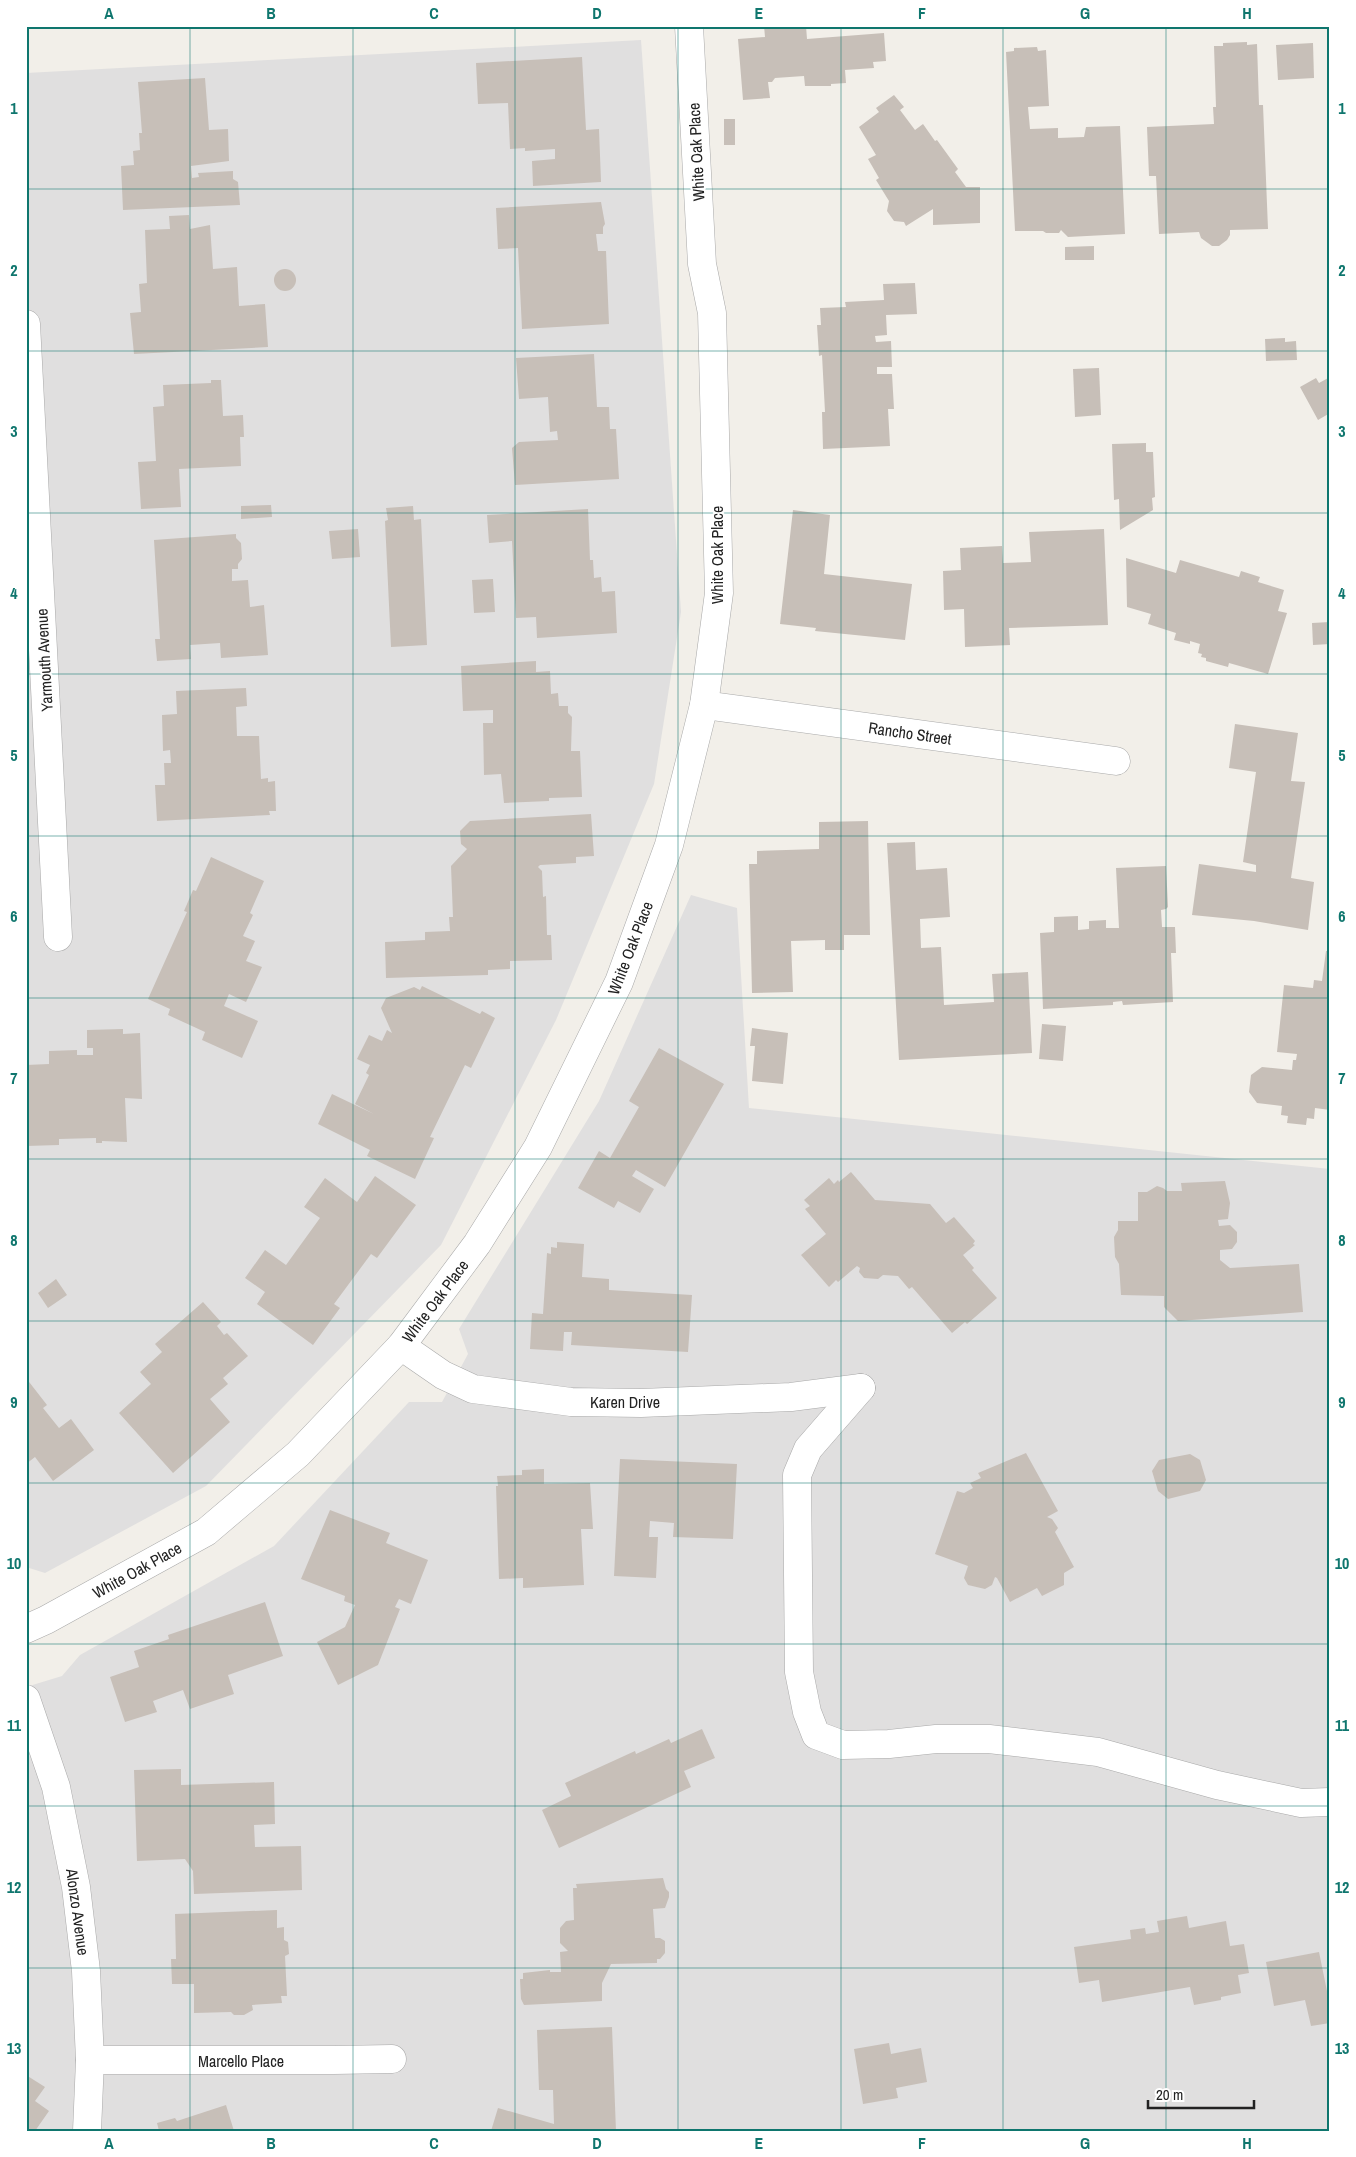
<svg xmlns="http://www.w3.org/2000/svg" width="1356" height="2157" viewBox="0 0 1356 2157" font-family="'Archivo Narrow',sans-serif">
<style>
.residential{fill:#e0dfdf}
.building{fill:#c7bfb8}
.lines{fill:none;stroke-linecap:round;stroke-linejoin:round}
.minor-casing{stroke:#a9a9a9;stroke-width:29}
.minor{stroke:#fff;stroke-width:28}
.grid{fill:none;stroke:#0f766e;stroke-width:1;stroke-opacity:0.55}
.labels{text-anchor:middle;stroke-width:4;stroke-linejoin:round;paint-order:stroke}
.street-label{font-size:16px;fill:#222;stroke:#fff}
.neatline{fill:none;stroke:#0f766e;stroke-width:2}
.grid-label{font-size:16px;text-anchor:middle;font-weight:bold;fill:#0f766e}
</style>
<rect width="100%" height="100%" fill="#f2efe9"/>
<g class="residential">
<polygon points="641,40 681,612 654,784 556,1020 441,1245 206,1486 45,1573 26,1567 26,73"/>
<polygon points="691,895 737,908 749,1108 1330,1169 1330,2131 26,2131 26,1687 62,1676 80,1655 274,1546 409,1402 442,1402 468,1354 459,1329 599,1101"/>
</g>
<g class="building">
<polygon points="764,26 806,26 807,39 884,33 886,61 873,62 874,68 845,70 846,83 831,84 831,86 805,86 804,76 775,78 772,82 768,82 770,98 743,100 738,39 765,37"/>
<polygon points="1247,42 1247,45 1257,44 1259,105 1263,105 1268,229 1230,230 1230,235 1227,240 1219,246 1212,246 1201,238 1199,232 1159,234 1156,176 1149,176 1147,127 1214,124 1213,107 1216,107 1214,46 1223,46 1223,43"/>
<polygon points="1313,43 1314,78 1278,80 1276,45"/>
<polygon points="1037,47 1038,51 1046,50 1049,106 1028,107 1030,129 1058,128 1058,138 1084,137 1086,127 1120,126 1125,234 1068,237 1061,230 1059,233 1046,233 1043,231 1015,231 1006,52 1014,51 1014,48"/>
<polygon points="582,57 586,130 599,129 601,182 533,186 532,161 555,159 555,149 525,151 525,148 510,149 508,103 478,104 476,63"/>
<polygon points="205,78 209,130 228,129 229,161 191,166 192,178 199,177 198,173 233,171 233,179 238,182 240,205 123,210 121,166 134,165 133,151 140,150 139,133 142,133 138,82"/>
<polygon points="894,95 904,107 900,110 915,130 923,124 935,141 937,140 958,169 955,172 966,187 980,187 980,223 933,225 933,209 906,226 904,222 894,221 887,211 889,201 876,180 879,178 868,159 876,155 859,127 879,112 876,108"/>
<rect x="724" y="119" width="11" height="26"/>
<polygon points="601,202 605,224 603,227 603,234 596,234 598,251 606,251 609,324 522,329 518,248 498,249 496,208"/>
<polygon points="189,215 190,229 210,225 213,269 237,267 239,306 265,304 268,347 134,354 130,313 141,312 139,284 147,283 145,230 170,229 169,216"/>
<polygon points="1094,246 1094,260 1065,260 1065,247"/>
<circle cx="285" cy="280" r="11"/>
<polygon points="915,283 917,314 886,315 887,335 875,336 876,342 891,341 892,367 877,367 877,374 892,374 894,409 888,409 890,446 823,449 822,412 825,412 822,355 819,356 817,325 821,325 820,308 846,307 845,302 884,300 883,284"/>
<polygon points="1285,338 1285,342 1296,341 1297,360 1266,361 1265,339"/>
<polygon points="594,354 597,407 609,407 610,429 616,429 619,479 515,485 512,448 519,442 558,440 557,431 550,432 548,397 519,399 516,358"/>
<polygon points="1099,368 1101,415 1075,417 1073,369"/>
<polygon points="1330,377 1330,413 1318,420 1300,387 1316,378 1319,383"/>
<polygon points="211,380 221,380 223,416 243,415 244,437 240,437 241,466 179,469 181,507 141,509 138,462 156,461 153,407 164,406 163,385 211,383"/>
<polygon points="1146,443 1146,452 1153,452 1155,497 1152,498 1153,510 1120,530 1119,499 1114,500 1112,444"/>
<polygon points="271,505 272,517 241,519 241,506"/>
<polygon points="413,506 414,520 421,519 427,645 391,647 385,521 388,520 386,508"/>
<polygon points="588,509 590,560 593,560 594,578 601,577 602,592 615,591 617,633 537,638 536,617 516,618 512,541 489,543 487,515"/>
<polygon points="793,510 830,515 824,574 912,584 905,640 815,631 816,628 780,624"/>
<polygon points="358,529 360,557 332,559 329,531"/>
<polygon points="1104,529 1108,625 1009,628 1010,645 965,647 964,609 944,610 943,571 961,570 960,548 1002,546 1003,563 1031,562 1029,532"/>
<polygon points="236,534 236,538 241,543 242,559 238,564 238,569 232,569 232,581 248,580 250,607 264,605 268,655 221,658 220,643 190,645 191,659 157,661 155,639 160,639 154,540"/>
<polygon points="1126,558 1176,573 1180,560 1239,577 1241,571 1260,577 1258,582 1284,590 1278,611 1287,613 1268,674 1229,663 1228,667 1206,661 1206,658 1201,657 1202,654 1198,653 1200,644 1190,641 1190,644 1174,640 1176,633 1148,624 1151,614 1127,607"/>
<polygon points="493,579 495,612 474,613 472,580"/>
<polygon points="1330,622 1330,644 1313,645 1312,623"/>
<polygon points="536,661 536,672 550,671 551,694 558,693 559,706 568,706 568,713 572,717 571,751 580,751 582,797 549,798 549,801 504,803 501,774 484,775 483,723 493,723 493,710 463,711 461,666"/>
<polygon points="246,688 247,706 236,707 237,736 259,736 261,779 268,778 268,782 275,781 276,811 269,811 270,815 157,821 155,785 165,785 164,763 171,763 170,750 163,751 162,715 177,714 176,691"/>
<polygon points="1235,724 1298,733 1291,781 1305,782 1291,878 1314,882 1308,930 1254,921 1192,915 1199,864 1256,872 1256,865 1243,862 1256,772 1229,768"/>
<polygon points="591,814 594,856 576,857 576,863 540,865 538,867 542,871 543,897 546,896 547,935 551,935 552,960 510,961 510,969 488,970 488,975 386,978 385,942 425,940 425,932 450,931 449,917 453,917 451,866 467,849 461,844 460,831 470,821"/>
<polygon points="868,821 870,935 844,935 844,950 825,950 825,940 791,941 793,992 752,993 749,864 757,864 757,851 819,849 819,822"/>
<polygon points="915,842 916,870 947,868 950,917 920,919 921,948 941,947 944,1005 994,1002 992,974 1028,972 1032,1053 899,1060 887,843"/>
<polygon points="211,857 264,881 250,913 253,915 243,936 255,941 246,961 262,967 246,1002 229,994 224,1006 258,1021 242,1058 202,1040 205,1032 168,1015 170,1009 148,999 187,912 184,911 193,890 196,891"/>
<polygon points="1166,866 1168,907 1166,909 1161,910 1162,927 1175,927 1176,953 1171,953 1173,1002 1123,1005 1122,1001 1113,1002 1113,1005 1043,1009 1040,933 1054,932 1054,917 1078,916 1078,930 1089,929 1089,921 1106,920 1106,928 1119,928 1116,868"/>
<polygon points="1326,951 1330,951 1330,1110 1315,1108 1314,1119 1307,1118 1306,1125 1287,1123 1288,1116 1281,1115 1282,1106 1257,1103 1249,1092 1251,1075 1262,1067 1292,1070 1293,1060 1296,1060 1297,1054 1277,1052 1284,985 1313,988 1314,980 1322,981"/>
<polygon points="422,986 480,1014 482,1011 495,1018 471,1068 465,1065 430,1137 434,1138 415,1179 367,1156 370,1150 318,1124 332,1094 374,1114 355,1104 369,1075 366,1073 370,1065 357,1059 369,1035 382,1041 387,1030 392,1033 381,1008 386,998 414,987 420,990"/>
<polygon points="1042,1024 1066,1026 1063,1061 1039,1059"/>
<polygon points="752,1028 788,1033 783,1084 752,1081 755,1046 750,1046"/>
<polygon points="123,1029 123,1034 140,1033 142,1099 125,1098 127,1142 102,1141 102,1143 96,1143 96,1138 59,1139 59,1145 26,1146 26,1065 49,1064 49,1051 77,1050 77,1055 93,1055 93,1048 87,1048 87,1030"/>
<polygon points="659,1048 724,1084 665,1187 636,1170 632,1176 654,1189 640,1213 618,1201 614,1208 578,1188 599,1151 610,1158 639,1107 629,1101"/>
<polygon points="851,1172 875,1200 930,1204 946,1223 954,1217 975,1241 973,1244 975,1245 963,1255 974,1268 972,1270 997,1298 967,1324 965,1322 952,1333 912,1287 909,1289 898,1276 883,1275 878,1279 864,1278 859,1272 860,1268 857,1266 838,1282 836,1280 829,1287 801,1255 826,1234 805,1209 810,1206 804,1200 829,1178 834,1184 838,1180 839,1182"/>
<polygon points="375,1176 416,1205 377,1258 371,1254 334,1304 340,1308 313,1345 257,1304 265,1292 245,1278 265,1250 286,1265 320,1218 304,1207 325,1178 357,1202"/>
<polygon points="1225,1181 1230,1203 1228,1219 1218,1220 1219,1226 1230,1225 1237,1232 1237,1242 1232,1249 1220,1250 1220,1260 1230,1268 1299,1264 1303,1312 1178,1321 1164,1307 1164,1296 1121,1295 1119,1264 1115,1257 1114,1237 1118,1230 1118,1221 1138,1221 1138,1192 1147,1192 1157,1186 1163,1188 1167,1191 1182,1191 1181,1183"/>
<polygon points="557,1242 584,1244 582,1277 609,1279 609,1290 692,1295 688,1352 571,1345 572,1332 564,1332 563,1351 530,1349 532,1313 543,1314 547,1253 551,1254 551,1247 557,1248"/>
<polygon points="56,1279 67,1295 48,1308 38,1293"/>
<polygon points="203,1302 221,1322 217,1326 224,1335 227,1333 248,1356 223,1378 228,1384 210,1399 230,1422 173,1473 119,1413 151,1384 140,1372 162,1352 155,1344"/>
<polygon points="26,1378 47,1405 43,1408 59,1428 71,1419 94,1450 53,1481 35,1457 26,1464"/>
<polygon points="1026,1453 1058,1511 1047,1517 1052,1519 1058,1528 1055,1532 1074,1567 1064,1573 1064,1585 1042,1596 1037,1588 1010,1602 997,1578 995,1577 992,1585 985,1589 968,1585 964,1578 968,1566 935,1554 957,1491 964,1493 973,1488 970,1483 981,1478 978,1473"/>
<polygon points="1190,1454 1200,1460 1206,1480 1200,1491 1168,1499 1158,1491 1152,1471 1159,1460"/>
<polygon points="620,1459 737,1464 733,1539 673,1537 674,1523 650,1521 649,1537 658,1537 656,1578 614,1576"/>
<polygon points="544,1469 544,1484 590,1483 593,1529 581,1529 584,1585 523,1588 523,1578 499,1579 496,1486 498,1486 497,1476 522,1475 522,1470"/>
<polygon points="330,1510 390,1533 386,1543 428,1560 411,1604 399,1599 395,1607 400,1609 378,1665 338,1685 317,1642 345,1627 355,1605 344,1601 345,1596 301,1579"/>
<polygon points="265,1602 283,1656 228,1675 234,1694 190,1709 183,1690 153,1701 157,1712 125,1722 110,1677 139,1667 134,1651 169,1639 168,1635"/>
<polygon points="702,1729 715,1758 684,1771 691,1787 559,1848 542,1810 571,1796 565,1783 635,1751 636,1754 669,1739 671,1743"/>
<polygon points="181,1769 181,1785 274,1782 275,1824 254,1825 255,1847 301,1846 302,1890 194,1894 193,1871 185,1859 137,1861 134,1770"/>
<polygon points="663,1878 666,1889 669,1892 669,1897 665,1908 653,1909 655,1938 660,1938 665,1941 665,1953 660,1959 657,1959 657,1963 611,1964 602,1983 602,2001 524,2005 521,1999 520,1979 523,1979 523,1973 550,1970 550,1972 561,1972 560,1952 568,1951 560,1943 560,1928 566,1921 574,1920 573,1888 577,1888 576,1884"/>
<polygon points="277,1910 277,1928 284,1927 284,1940 288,1942 289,1954 285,1956 287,1996 281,1996 282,2003 252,2005 253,2010 244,2015 234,2015 231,2012 194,2013 194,1984 172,1984 171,1959 176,1959 175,1914"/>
<polygon points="1187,1916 1189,1928 1226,1921 1230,1946 1244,1944 1249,1973 1238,1975 1241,1993 1221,1997 1221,2000 1194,2005 1190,1987 1102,2002 1099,1980 1079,1983 1074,1947 1131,1939 1130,1930 1145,1928 1146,1934 1159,1932 1157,1921"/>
<polygon points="1319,1952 1328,1996 1330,1995 1330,2023 1311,2026 1305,2000 1274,2006 1266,1962"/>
<polygon points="612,2027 616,2131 491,2131 498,2108 554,2124 553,2090 539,2090 537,2030"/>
<polygon points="889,2043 891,2054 921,2048 927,2082 896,2088 898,2098 863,2104 854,2049"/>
<polygon points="26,2075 45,2087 35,2101 49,2111 35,2131 26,2131"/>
<polygon points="226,2105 234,2131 159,2131 157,2123 175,2118 177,2121"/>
</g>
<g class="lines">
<g class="minor-casing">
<g id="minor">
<polyline points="26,324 58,937"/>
<polyline points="704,705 1116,761"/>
<polyline points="401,1346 443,1375 473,1389 571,1402 641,1403 791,1397 861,1388"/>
<polyline points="861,1388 808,1449 797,1475 799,1672 807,1712 816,1735 843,1745 889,1744 936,1739 989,1739 1098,1752 1217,1785 1301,1803 1330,1802"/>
<polyline points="26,1629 46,1620 206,1532 298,1454 401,1346 477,1244 538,1147 619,982 669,845 704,705 719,593 712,313 702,264 689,26"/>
<polyline points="26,1699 56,1787 76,1887 86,1971 90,2060 87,2131"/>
<polyline points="90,2060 334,2060 392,2059"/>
</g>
</g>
<use href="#minor" class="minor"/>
</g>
<path class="grid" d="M190,26V2131M353,26V2131M515,26V2131M678,26V2131M841,26V2131M1003,26V2131M1166,26V2131M26,189H1330M26,351H1330M26,513H1330M26,674H1330M26,836H1330M26,998H1330M26,1159H1330M26,1321H1330M26,1483H1330M26,1644H1330M26,1806H1330M26,1968H1330"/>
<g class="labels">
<g class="street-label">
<text transform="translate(696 152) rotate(-93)" y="6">White Oak Place</text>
<text transform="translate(717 555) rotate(-90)" y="6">White Oak Place</text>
<text transform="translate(44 660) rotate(-93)" y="6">Yarmouth Avenue</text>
<text transform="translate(910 733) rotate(8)" y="6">Rancho Street</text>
<text transform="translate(630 948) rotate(-69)" y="6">White Oak Place</text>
<text transform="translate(435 1301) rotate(-53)" y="6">White Oak Place</text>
<text x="625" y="1408">Karen Drive</text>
<text transform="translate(137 1570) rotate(-29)" y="6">White Oak Place</text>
<text transform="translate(78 1912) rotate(82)" y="6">Alonzo Avenue</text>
<text x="241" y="2067">Marcello Place</text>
</g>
</g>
<rect width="1356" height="2157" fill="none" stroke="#ffffff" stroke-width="55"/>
<path d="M1148 2100v8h106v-8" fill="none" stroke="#222222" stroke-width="2.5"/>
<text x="1156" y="2100" font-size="15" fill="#222222" stroke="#ffffff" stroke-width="4" paint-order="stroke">20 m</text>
<rect x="28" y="28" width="1300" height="2102" class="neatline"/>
<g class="grid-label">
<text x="109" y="19">A</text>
<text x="271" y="19">B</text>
<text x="434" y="19">C</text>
<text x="597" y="19">D</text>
<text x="759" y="19">E</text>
<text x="922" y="19">F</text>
<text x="1085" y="19">G</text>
<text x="1247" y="19">H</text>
<text x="14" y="114">1</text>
<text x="1342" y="114">1</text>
<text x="14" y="276">2</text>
<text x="1342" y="276">2</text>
<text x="14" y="437">3</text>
<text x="1342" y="437">3</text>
<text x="14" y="599">4</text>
<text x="1342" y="599">4</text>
<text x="14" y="761">5</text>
<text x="1342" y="761">5</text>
<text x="14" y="922">6</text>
<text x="1342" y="922">6</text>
<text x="14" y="1084">7</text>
<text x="1342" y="1084">7</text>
<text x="14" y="1246">8</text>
<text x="1342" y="1246">8</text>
<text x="14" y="1408">9</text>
<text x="1342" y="1408">9</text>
<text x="14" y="1569">10</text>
<text x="1342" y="1569">10</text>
<text x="14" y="1731">11</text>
<text x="1342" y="1731">11</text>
<text x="14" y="1893">12</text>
<text x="1342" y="1893">12</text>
<text x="14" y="2054">13</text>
<text x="1342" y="2054">13</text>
<text x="109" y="2149">A</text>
<text x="271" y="2149">B</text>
<text x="434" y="2149">C</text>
<text x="597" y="2149">D</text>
<text x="759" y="2149">E</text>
<text x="922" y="2149">F</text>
<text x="1085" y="2149">G</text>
<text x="1247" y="2149">H</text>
</g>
</svg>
